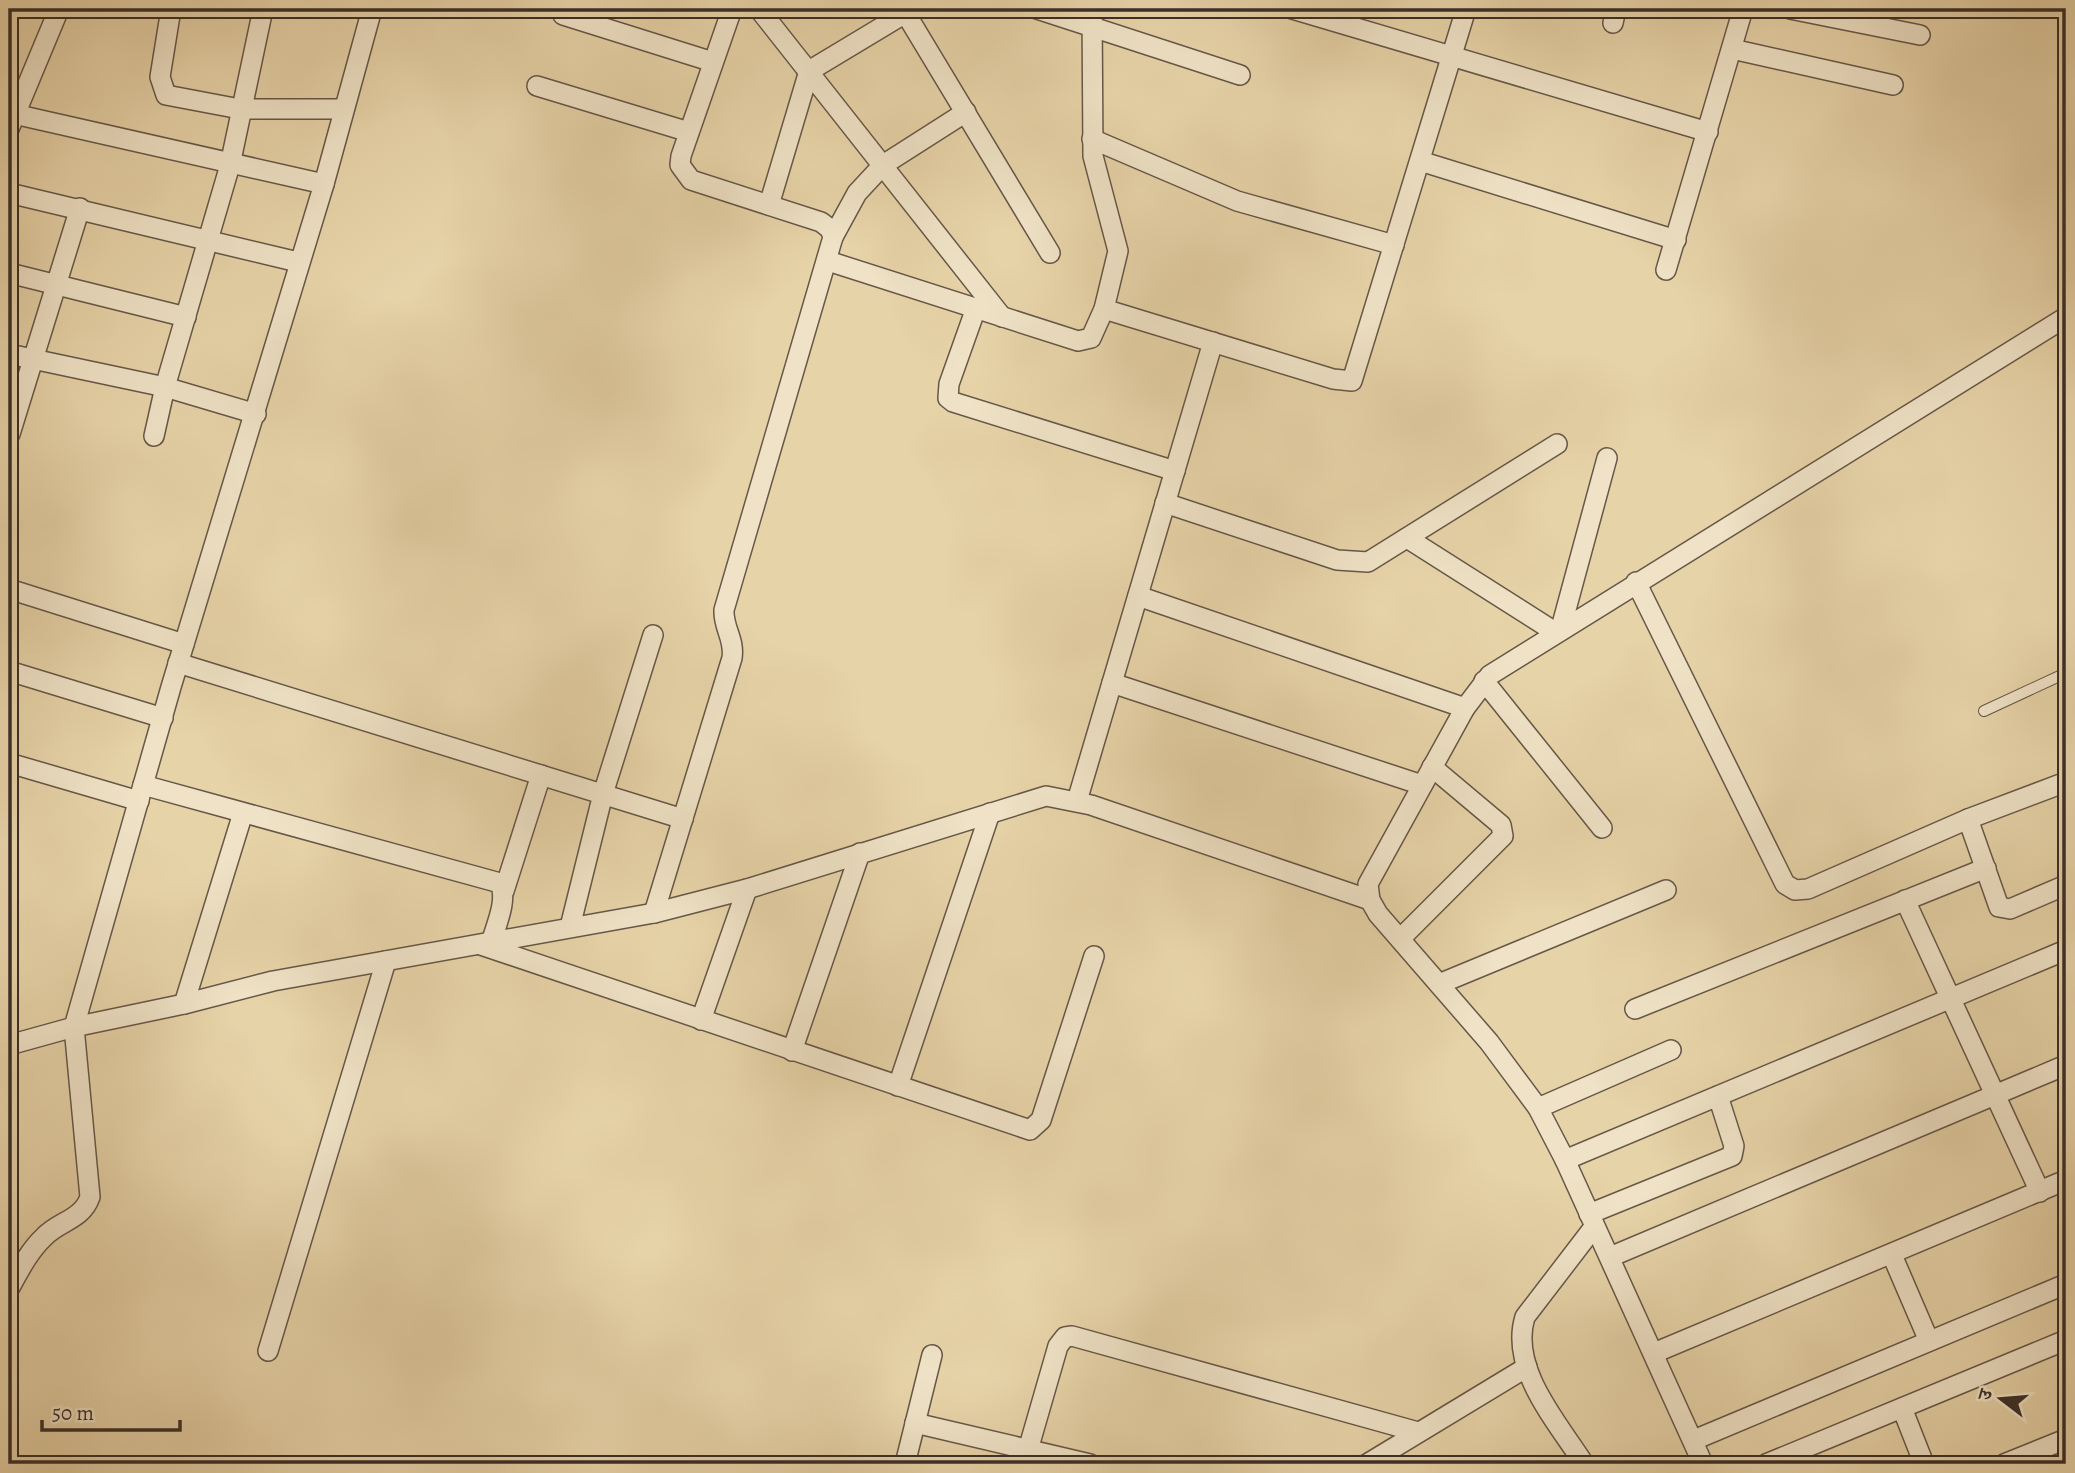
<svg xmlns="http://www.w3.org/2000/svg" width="2075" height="1473" viewBox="0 0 2075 1473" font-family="Alegreya,'Noto Serif Devanagari',serif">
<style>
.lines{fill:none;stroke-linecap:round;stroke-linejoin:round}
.lane-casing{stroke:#665748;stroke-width:12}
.street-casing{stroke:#665748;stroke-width:22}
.lane{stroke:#efe2c6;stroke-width:10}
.street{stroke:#efe2c6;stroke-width:19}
</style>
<rect width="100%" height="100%" fill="#e7d3a8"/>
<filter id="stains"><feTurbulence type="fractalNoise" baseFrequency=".00286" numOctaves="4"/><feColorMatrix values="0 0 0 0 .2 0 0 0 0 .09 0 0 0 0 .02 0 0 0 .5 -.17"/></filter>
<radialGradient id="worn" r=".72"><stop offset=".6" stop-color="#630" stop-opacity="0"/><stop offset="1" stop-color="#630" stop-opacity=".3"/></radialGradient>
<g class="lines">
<g class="lane-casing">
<polyline id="lane" points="1984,711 2066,673"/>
</g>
<g class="street-casing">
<g id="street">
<polyline points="171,9 160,77 166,95 240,109 343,109"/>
<polyline points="759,9 1002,317"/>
<polyline points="903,9 1050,253"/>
<polyline points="1037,9 1240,75"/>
<polyline points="1292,9 1708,132"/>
<polyline points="1790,9 1920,35"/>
<polyline points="563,15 713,62"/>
<polyline points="1613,23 1616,9"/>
<polyline points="1732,49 1893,85"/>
<polyline points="537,86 689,132"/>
<polyline points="14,114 324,184"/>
<polyline points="9,129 59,9"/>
<polyline points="1092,139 1237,201 1394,245"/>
<polyline points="1420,161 1676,240"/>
<polyline points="9,193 298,262"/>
<polyline points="769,205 809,71 912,9"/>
<polyline points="833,237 857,193 883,165 966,112"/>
<polyline points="828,261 1078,341 1091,338 1104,309 1118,251 1093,156 1092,9"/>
<polyline points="1666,270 1743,9"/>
<polyline points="9,273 186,317"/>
<polyline points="976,308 949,384 948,398 953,402 1175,471"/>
<polyline points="1104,309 1333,379 1352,381 1466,9"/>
<polyline points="9,354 165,387 256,414"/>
<polyline points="10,434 80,208"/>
<polyline points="154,436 165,387 230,165 263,9"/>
<polyline points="1165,503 1337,560 1368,562 1557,444"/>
<polyline points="1407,538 1555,632"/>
<polyline points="1636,582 1785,884 1795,890 1808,889 1968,819 2066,782"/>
<polyline points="9,589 184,644"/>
<polyline points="1138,596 1465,708"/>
<polyline points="1561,628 1607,458"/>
<polyline points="178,663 683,819"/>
<polyline points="9,671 163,718"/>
<polyline points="1484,681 1602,828"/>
<polyline points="1112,683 1422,785"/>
<polyline points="9,763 139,801"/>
<path d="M143,785L500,883C508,900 496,925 491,943"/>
<polyline points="1077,801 1213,342"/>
<polyline points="1968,819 1999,907 2010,909 2066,885"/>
<polyline points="504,891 541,775"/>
<polyline points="1905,900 2040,1192"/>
<path d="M654,913L732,658C735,639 723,628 724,610L833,237L830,229L821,222L691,180L680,165L681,156L732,9"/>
<polyline points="570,927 603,794 653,635"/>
<polyline points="1400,939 1503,836 1501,825 1432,767"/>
<polyline points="481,945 1030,1130 1041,1120 1094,956"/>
<polyline points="1439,984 1666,890"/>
<polyline points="184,1004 243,813"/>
<polyline points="1635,1009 1986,868"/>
<polyline points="701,1020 747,889"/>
<polyline points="9,1045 74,1027 184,1004 273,981 654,913 747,889 1046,796 1091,805 1370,900"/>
<polyline points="792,1051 860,853"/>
<polyline points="898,1086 990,813"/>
<polyline points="1538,1108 1671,1050"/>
<polyline points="1565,1160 2066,950"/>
<polyline points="1589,1214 1732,1156 1734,1146 1718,1096"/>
<polyline points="1892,1255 1929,1341"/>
<polyline points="1610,1257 2066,1065"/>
<path d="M9,1289C19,1271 29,1251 44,1237C59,1221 82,1220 90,1197L74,1027L171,687L324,184L372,9"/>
<polyline points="268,1351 386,961"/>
<polyline points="1654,1353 2066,1180"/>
<polyline points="1902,1408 1924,1464"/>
<polyline points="915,1423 1090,1464"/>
<polyline points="1694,1440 2066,1284"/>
<polyline points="1028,1450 1058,1346 1065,1337 1072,1336 1418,1432"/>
<polyline points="905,1464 932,1355"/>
<polyline points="1367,1464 1527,1367"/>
<path d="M1584,1464C1558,1423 1509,1369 1525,1317L1594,1227"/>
<polyline points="1703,1464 1565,1160 1538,1108 1489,1042 1378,914 1370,900 1368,884 1465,708 1490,675 2066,317"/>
<polyline points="1766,1464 2066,1340"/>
<polyline points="2004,1464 2066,1439"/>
</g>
</g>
<use href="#lane" class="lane"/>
<use href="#street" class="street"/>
</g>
<rect width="2075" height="1473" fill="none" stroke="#e7d3a8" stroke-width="35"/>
<rect x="10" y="10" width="2054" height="1452" fill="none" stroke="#3b2e28" stroke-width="3.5"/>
<rect x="18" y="18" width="2040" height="1438" fill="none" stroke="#3b2e28" stroke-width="2"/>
<g transform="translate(2001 1399) rotate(286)" stroke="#efe2c6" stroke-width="5" paint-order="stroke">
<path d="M0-5L12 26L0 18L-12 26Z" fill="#3b2e28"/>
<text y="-10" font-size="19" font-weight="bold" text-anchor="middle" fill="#3b2e28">उ</text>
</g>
<path d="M42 1420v10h138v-10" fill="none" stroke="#3b2e28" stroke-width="3.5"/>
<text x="52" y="1420" font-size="21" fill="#3b2e28" stroke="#efe2c6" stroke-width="5" paint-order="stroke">50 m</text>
<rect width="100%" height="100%" filter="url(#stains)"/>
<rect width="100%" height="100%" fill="url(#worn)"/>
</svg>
